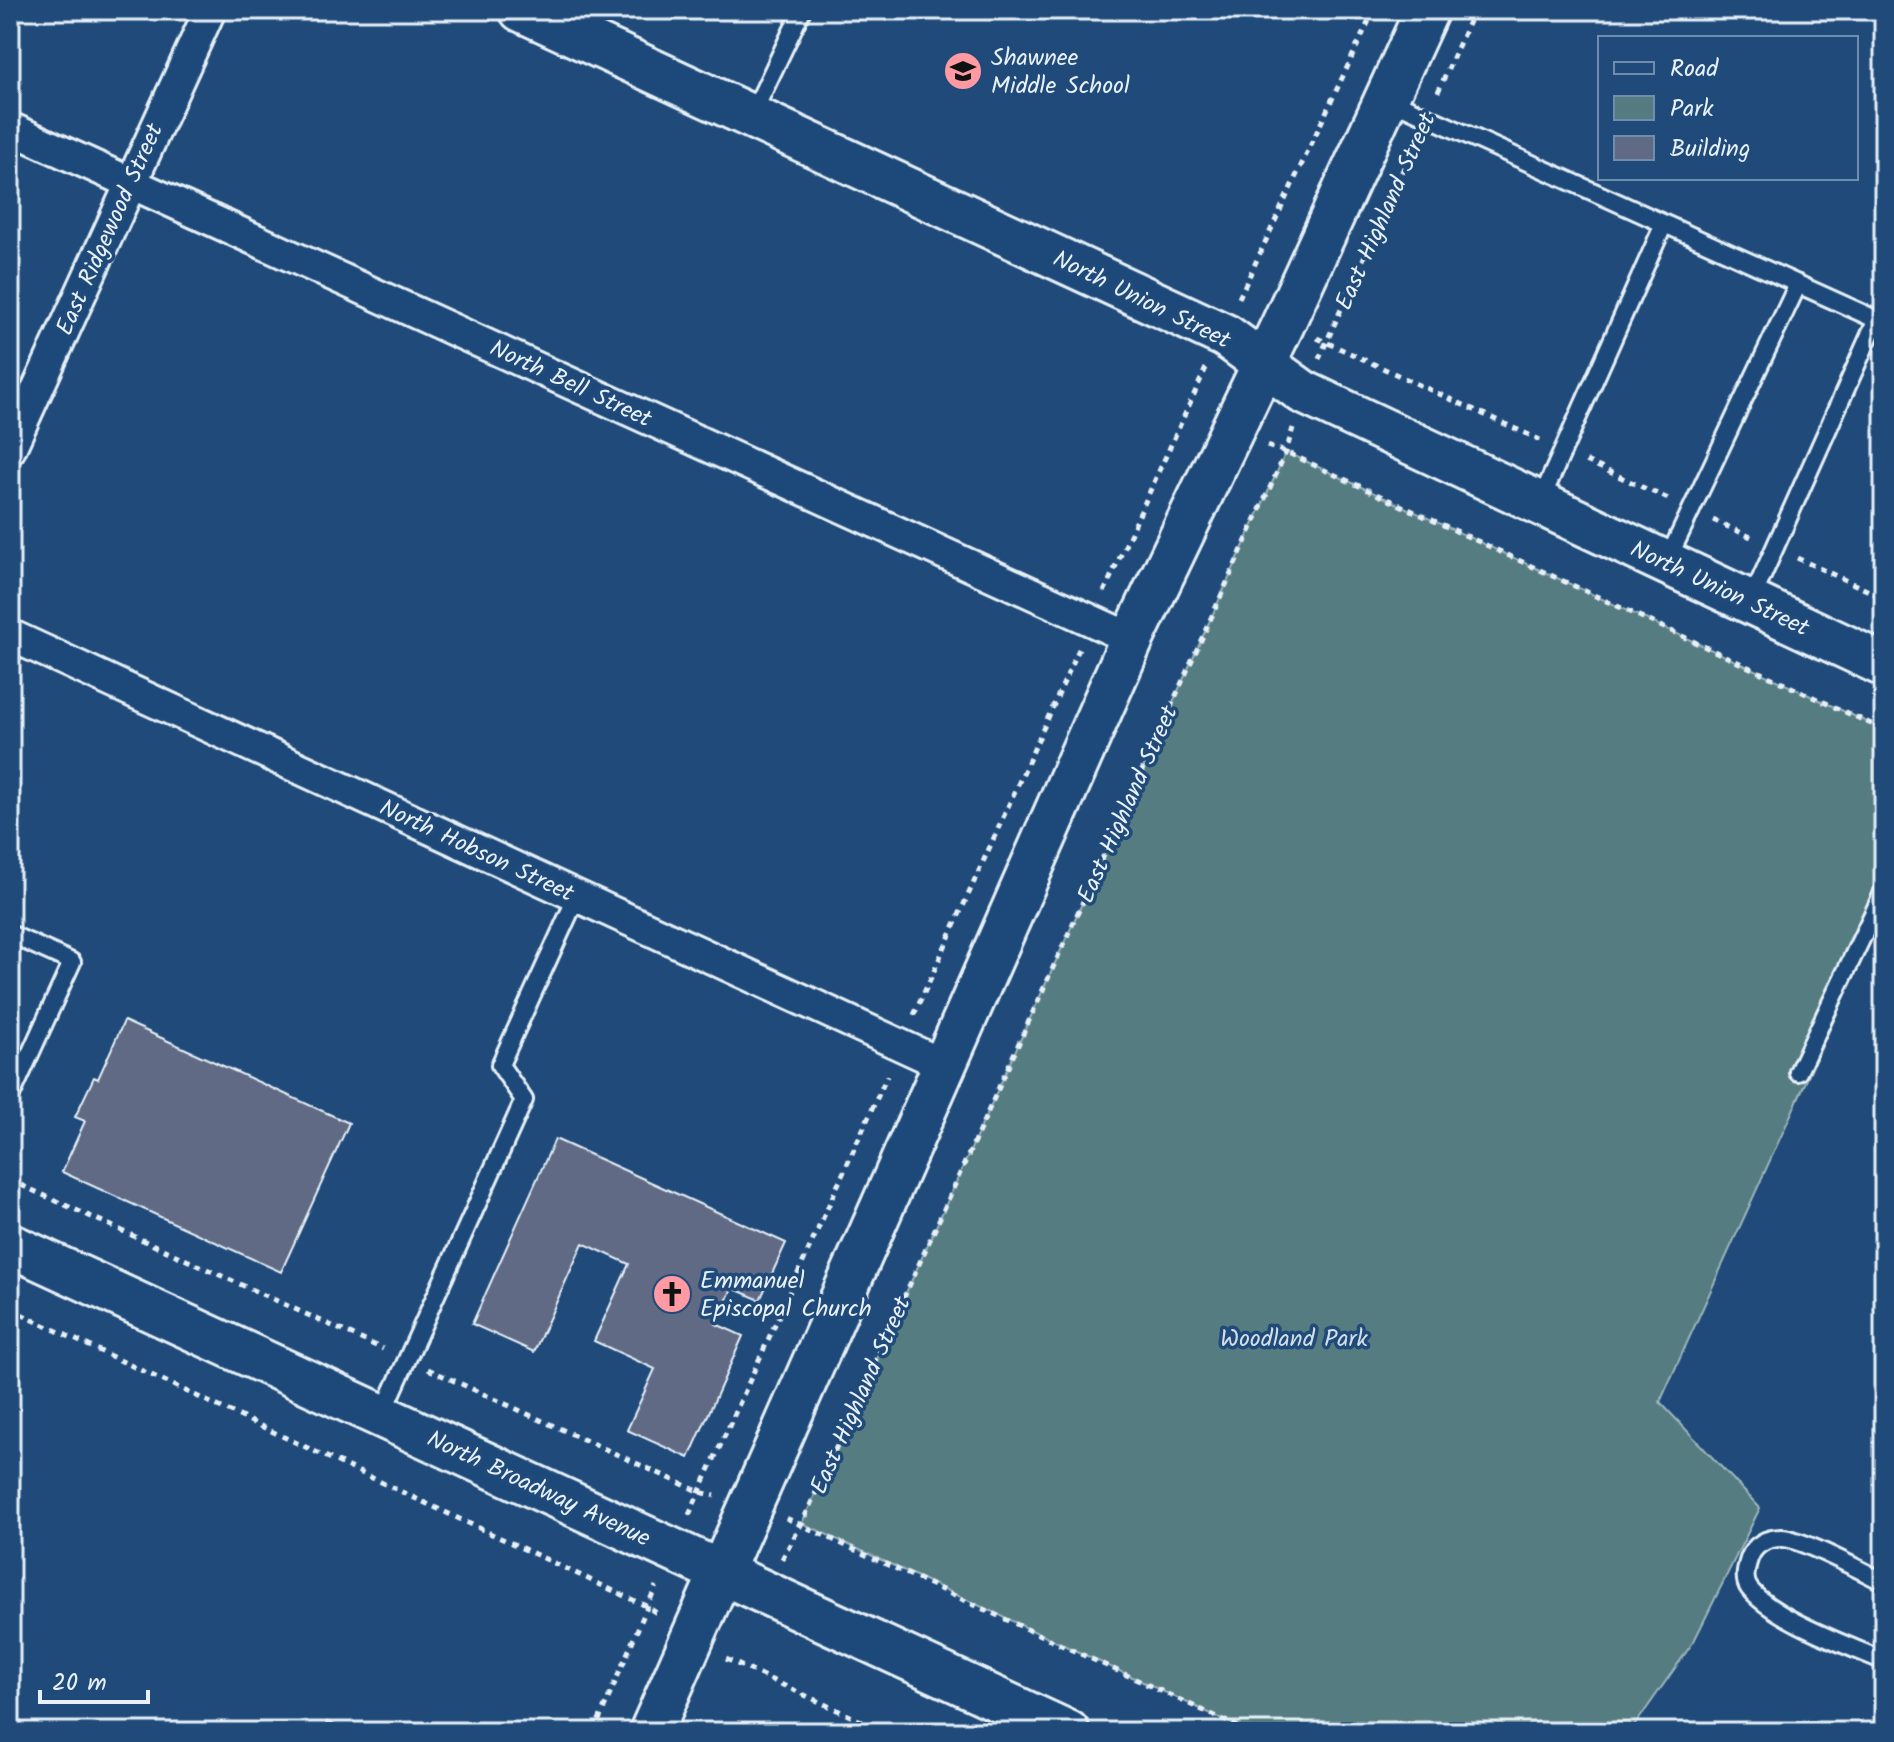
<svg xmlns="http://www.w3.org/2000/svg" width="1894" height="1742" viewBox="0 0 1894 1742" font-family="Kalam,sans-serif">
<style>
.green{fill:#557b81;stroke:#9eb6bc;stroke-width:2}
.building{fill:#616a84;stroke:#e8f1f8;stroke-width:2}
.lines{fill:none;stroke-linecap:round;stroke-linejoin:round}
.lane-casing{stroke:#e8f1f8;stroke-width:22}
.street-casing{stroke:#e8f1f8;stroke-width:36}
.secondary-casing{stroke:#e8f1f8;stroke-width:48}
.path{stroke:#e8f1f8;stroke-width:5;stroke-dasharray:6 6;stroke-linecap:butt}
.lane{stroke:#1f4a7a;stroke-width:16}
.street{stroke:#1f4a7a;stroke-width:30}
.secondary{stroke:#1f4a7a;stroke-width:42}
.labels{text-anchor:middle;stroke-width:7;stroke-linejoin:round;paint-order:stroke}
.poi-label{font-size:24px;fill:#e8f1f8;stroke:#1f4a7a;text-anchor:start}
.street-label{font-size:24px;fill:#e8f1f8;stroke:#1f4a7a}
.park-label{font-size:24px;fill:#d2dfe6;stroke:#1f4a7a}
</style>
<rect width="100%" height="100%" fill="#1f4a7a"/>
<filter id="ink" filterUnits="userSpaceOnUse"><feTurbulence type="fractalNoise" baseFrequency=".0125" numOctaves="2"/><feDisplacementMap in="SourceGraphic" scale="16" xChannelSelector="R" yChannelSelector="G"/><feConvolveMatrix kernelMatrix="1 2 1 2 8 2 1 2 1" color-interpolation-filters="sRGB"/></filter>
<g filter="url(#ink)">
<polygon class="green" points="1286,452 1884,730 1884,910 1660,1402 1760,1508 1694,1641 1630,1732 1250,1732 802,1523"/>
<g class="building">
<polygon points="124,1021 349,1123 281,1272 62,1172 85,1121 75,1117 94,1077 98,1079"/>
<polygon points="555,1139 786,1243 760,1300 732,1288 716,1324 743,1336 689,1458 627,1430 655,1369 594,1341 629,1264 583,1243 534,1352 472,1324"/>
<polygon points="327,1722 352,1732 323,1732"/>
</g>
<g class="lines">
<g class="lane-casing">
<g id="lane">
<polyline points="1388,99 1884,323"/>
<polyline points="752,115 802,10"/>
<polyline points="1540,502 1664,224"/>
<polyline points="1667,561 1798,284"/>
<polyline points="1751,601 1877,319"/>
<polyline points="10,934 72,962 10,1098"/>
<polyline points="1798,1072 1884,891"/>
<polyline points="382,1415 524,1100 500,1065 577,896"/>
<path d="M1884,1582C1864,1572 1800,1538 1782,1538C1767,1538 1754,1544 1749,1559C1746,1568 1743,1580 1749,1588C1771,1618 1849,1646 1884,1661"/>
</g>
</g>
<g class="street-casing">
<g id="street">
<polyline points="10,128 1132,639"/>
<polyline points="10,449 210,10"/>
<polyline points="10,635 944,1065"/>
</g>
</g>
<g class="secondary-casing">
<g id="secondary">
<polyline points="521,10 1226,336 1303,392 1884,665"/>
<polyline points="10,1245 1068,1732"/>
<polyline points="651,1732 1132,639 1283,324 1427,10"/>
</g>
</g>
<g class="path">
<polyline points="1438,92 1474,10"/>
<polyline points="1239,298 1374,10"/>
<polyline points="1317,338 1540,440"/>
<polyline points="1319,359 1417,138"/>
<polyline points="1267,446 1286,452 1884,730"/>
<polyline points="1586,461 1668,499"/>
<polyline points="1713,520 1751,537"/>
<polyline points="1797,558 1884,598"/>
<polyline points="1104,592 1206,368"/>
<polyline points="914,1015 1079,649"/>
<polyline points="10,1180 383,1349"/>
<polyline points="10,1309 646,1606 661,1616"/>
<polyline points="428,1369 700,1492 715,1496"/>
<polyline points="689,1515 887,1076"/>
<polyline points="786,1518 1250,1732"/>
<polyline points="782,1559 802,1523 1286,452 1293,428"/>
<polyline points="726,1659 885,1732"/>
<polyline points="594,1732 656,1586"/>
</g>
<use href="#lane" class="lane"/>
<use href="#street" class="street"/>
<use href="#secondary" class="secondary"/>
</g>
</g>
<defs>
<g id="school-disc" transform="scale(2)"><circle r="9.5" fill="#ff9aa2" stroke="#1f4a7a"/><path d="M0-5L7-2L0 1L-7-2ZM-4 1L0 2.5L4 1V4Q0 6-4 4Z" fill="#111"/></g>
<g id="church-disc" transform="scale(2)"><circle r="9.5" fill="#ff9aa2" stroke="#1f4a7a"/><path d="M-1.2-6h2.4v3.5h3.3v2.4h-3.3V6h-2.4V-.1h-3.3v-2.4h3.3Z" fill="#111"/></g>
</defs>
<g fill-rule="evenodd">
<use href="#school-disc" x="963" y="71"/>
<use href="#church-disc" x="672" y="1294"/>
</g>
<g class="labels">
<g class="poi-label">
<text x="991" y="65">Shawnee<tspan x="991" dy="28">Middle School</tspan></text>
<text x="700" y="1288">Emmanuel<tspan x="700" dy="28">Episcopal Church</tspan></text>
</g>
<g class="street-label">
<text transform="translate(1385 211) rotate(-66)" y="8">East Highland Street</text>
<text transform="translate(109 229) rotate(-66)" y="8">East Ridgewood Street</text>
<text transform="translate(1142 299) rotate(26)" y="8">North Union Street</text>
<text transform="translate(571 383) rotate(25)" y="8">North Bell Street</text>
<text transform="translate(1720 588) rotate(25)" y="8">North Union Street</text>
<text transform="translate(1127 804) rotate(-66)" y="8">East Highland Street</text>
<text transform="translate(477 850) rotate(25)" y="8">North Hobson Street</text>
<text transform="translate(860 1395) rotate(-66)" y="8">East Highland Street</text>
<text transform="translate(539 1488) rotate(25)" y="8">North Broadway Avenue</text>
</g>
<g class="park-label">
<text x="1294" y="1346">Woodland Park</text>
</g>
</g>
<rect width="1894" height="1742" fill="none" stroke="#1f4a7a" stroke-width="40"/>
<rect x="20" y="20" width="1854" height="1702" fill="none" stroke="#e8f1f8" stroke-width="3" filter="url(#ink)"/>
<rect x="1598" y="36" width="260" height="144" fill="#1f4a7a" stroke="#6f8dac" stroke-width="2"/>
<rect x="1614" y="62" width="40" height="12" fill="#1f4a7a" stroke="#6f8dac" stroke-width="2"/>
<text x="1670" y="76" font-size="24" fill="#e8f1f8">Road</text>
<rect x="1614" y="96" width="40" height="24" fill="#557b81" stroke="#6f8dac" stroke-width="2"/>
<text x="1670" y="116" font-size="24" fill="#e8f1f8">Park</text>
<rect x="1614" y="136" width="40" height="24" fill="#616a84" stroke="#6f8dac" stroke-width="2"/>
<text x="1670" y="156" font-size="24" fill="#e8f1f8">Building</text>
<path d="M40 1690v12h108v-12" fill="none" stroke="#e8f1f8" stroke-width="4"/>
<text x="52" y="1690" font-size="24" fill="#e8f1f8" stroke="#1f4a7a" stroke-width="6" paint-order="stroke">20 m</text>
</svg>
